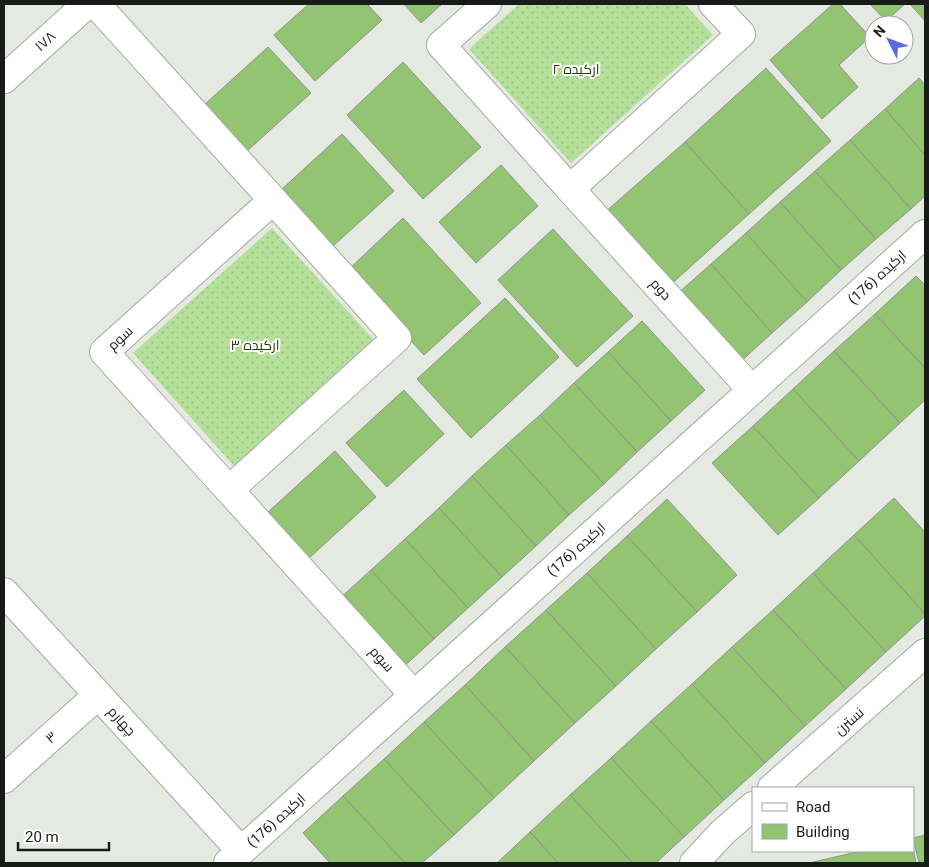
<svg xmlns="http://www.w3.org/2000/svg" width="929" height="867" viewBox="0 0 929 867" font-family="Roboto,Cairo,sans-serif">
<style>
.grass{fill:url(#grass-dots)}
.building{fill:#92c472;stroke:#8e938c}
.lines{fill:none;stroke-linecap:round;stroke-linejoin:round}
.street-casing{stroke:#a4a9a1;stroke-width:30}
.street{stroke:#fff;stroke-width:28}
.labels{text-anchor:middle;stroke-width:4;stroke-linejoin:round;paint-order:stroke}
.street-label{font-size:14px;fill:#191b18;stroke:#fff}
.park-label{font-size:14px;fill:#1d3c00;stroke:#fff}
</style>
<defs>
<pattern id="grass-dots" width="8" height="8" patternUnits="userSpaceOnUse" patternTransform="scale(1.25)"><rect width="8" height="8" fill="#b4e099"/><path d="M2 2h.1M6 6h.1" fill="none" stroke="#9ac083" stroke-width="1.8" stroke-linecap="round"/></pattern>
</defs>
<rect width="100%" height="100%" fill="#e4eae1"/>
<g class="grass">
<polygon points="519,4 685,4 713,35 571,163 469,49"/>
<polygon points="272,228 374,340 234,466 133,353"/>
</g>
<g class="building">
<polygon points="309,4 367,4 382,20 315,81 274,35"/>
<polygon points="404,4 442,4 421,23"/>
<polygon points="833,4 840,4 870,37 839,65 858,87 822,119 770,60"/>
<polygon points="870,4 905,4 886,21"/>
<polygon points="910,4 925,4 925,21"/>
<polygon points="268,47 311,93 246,152 204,105"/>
<polygon points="403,62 481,147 423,199 347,115"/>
<polygon points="766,68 831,141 749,214 685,142"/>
<polygon points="919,78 925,85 925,155 885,109"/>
<polygon points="885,109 925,155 925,196 911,209 850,140"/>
<polygon points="342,134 394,191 333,246 281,190"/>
<polygon points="850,140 911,209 876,239 815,171"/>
<polygon points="685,142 749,214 668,287 603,214"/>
<polygon points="501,165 538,206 476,263 439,222"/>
<polygon points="815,171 876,239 841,270 780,202"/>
<polygon points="780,202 841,270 807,302 746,233"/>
<polygon points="403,218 481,303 424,355 347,271"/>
<polygon points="553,229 633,316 577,367 498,280"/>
<polygon points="746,233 807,302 772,333 711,264"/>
<polygon points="711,264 772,333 738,364 676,295"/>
<polygon points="916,276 925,285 925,368 875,314"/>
<polygon points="505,298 559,357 471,438 417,379"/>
<polygon points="875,314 925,368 925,400 900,423 834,351"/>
<polygon points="642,321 705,390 671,421 608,352"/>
<polygon points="834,351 900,423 859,461 793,389"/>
<polygon points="608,352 671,421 637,452 574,383"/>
<polygon points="574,383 637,452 604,484 540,415"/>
<polygon points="793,389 859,461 819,498 753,426"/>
<polygon points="404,390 444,434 387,487 346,443"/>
<polygon points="540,415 604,484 569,515 506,445"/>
<polygon points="753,426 819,498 778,535 712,463"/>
<polygon points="506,445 569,515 536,546 472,476"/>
<polygon points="335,451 376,497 308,559 267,513"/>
<polygon points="472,476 536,546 502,577 439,508"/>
<polygon points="894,498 925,532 925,614 854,535"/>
<polygon points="667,499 737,575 697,612 627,536"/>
<polygon points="439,508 502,577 468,608 405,539"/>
<polygon points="854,535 925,614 925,616 886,652 813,573"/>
<polygon points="627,536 697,612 656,649 587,573"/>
<polygon points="405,539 468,608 434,639 371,570"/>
<polygon points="371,570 434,639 400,670 337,601"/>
<polygon points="587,573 656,649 616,686 546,610"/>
<polygon points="813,573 886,652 846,689 773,610"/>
<polygon points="546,610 616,686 575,723 505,647"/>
<polygon points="773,610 846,689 805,726 732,647"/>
<polygon points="505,647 575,723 534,761 465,685"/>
<polygon points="732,647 805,726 765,763 692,684"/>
<polygon points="692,684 765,763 724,800 651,721"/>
<polygon points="465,685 534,761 494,798 424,722"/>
<polygon points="651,721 724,800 684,837 611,758"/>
<polygon points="424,722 494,798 454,835 384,759"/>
<polygon points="611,758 684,837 656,863 633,863 570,795"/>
<polygon points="384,759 454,835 422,863 405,863 343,796"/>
<polygon points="570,795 633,863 558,863 530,832"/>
<polygon points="343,796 405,863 330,863 303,833"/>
<polygon points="530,832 558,863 497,863"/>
<polygon points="925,835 925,863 919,863 913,838"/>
<polygon points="913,848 916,863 809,863 861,851 913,851"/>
</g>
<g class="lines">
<g class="street-casing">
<g id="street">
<polyline points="96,4 273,200"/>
<polyline points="487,4 441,45 570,189 741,34 713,4"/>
<polyline points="4,79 87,4"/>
<polyline points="570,189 752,390"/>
<polygon points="273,200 397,338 229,490 104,352"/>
<polyline points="229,490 414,695"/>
<polyline points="4,592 241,851"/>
<polyline points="4,779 98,695"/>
<polyline points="772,788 925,653"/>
<polyline points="228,863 925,234"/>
<polyline points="694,863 723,832 753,806"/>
</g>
</g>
<use href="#street" class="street"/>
</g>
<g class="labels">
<g class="street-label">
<text transform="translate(45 41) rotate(-42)" y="5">۱۷۸</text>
<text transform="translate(877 277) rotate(-42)" y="5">ارکیده (176)</text>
<text transform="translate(661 289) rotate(48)" y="5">دوم</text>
<text transform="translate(120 338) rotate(-43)" y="5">سوم</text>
<text transform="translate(576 549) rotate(-42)" y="5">ارکیده (176)</text>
<text transform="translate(382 659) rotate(48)" y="5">سوم</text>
<text transform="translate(122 721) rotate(48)" y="5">چهارم</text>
<text transform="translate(849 721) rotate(-41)" y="5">نسترن</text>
<text transform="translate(51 737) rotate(-42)" y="5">۳</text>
<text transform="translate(276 820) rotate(-42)" y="5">ارکیده (176)</text>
</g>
<g class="park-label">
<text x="576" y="74">ارکیده ۲</text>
<text x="255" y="350">ارکیده ۳</text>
</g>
</g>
<rect width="929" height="867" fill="none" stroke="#191b18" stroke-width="10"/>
<rect x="752" y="787" width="162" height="65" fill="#ffffff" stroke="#a3a4a3"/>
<rect x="762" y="803" width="25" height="8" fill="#ffffff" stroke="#a3a4a3"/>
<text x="796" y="812" font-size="15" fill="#191b18">Road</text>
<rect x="762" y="824" width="25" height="15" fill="#92c472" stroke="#a3a4a3"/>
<text x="796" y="837" font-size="15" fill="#191b18">Building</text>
<g transform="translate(889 40) rotate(312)"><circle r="24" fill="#ffffff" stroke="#a3a4a3"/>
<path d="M0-4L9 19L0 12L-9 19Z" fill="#5a6be2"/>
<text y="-8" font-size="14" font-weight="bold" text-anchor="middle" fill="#191b18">N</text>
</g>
<path d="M18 842v8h91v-8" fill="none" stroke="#191b18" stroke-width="2.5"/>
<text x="25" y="842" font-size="15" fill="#191b18" stroke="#ffffff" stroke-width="4" paint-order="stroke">20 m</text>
</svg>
